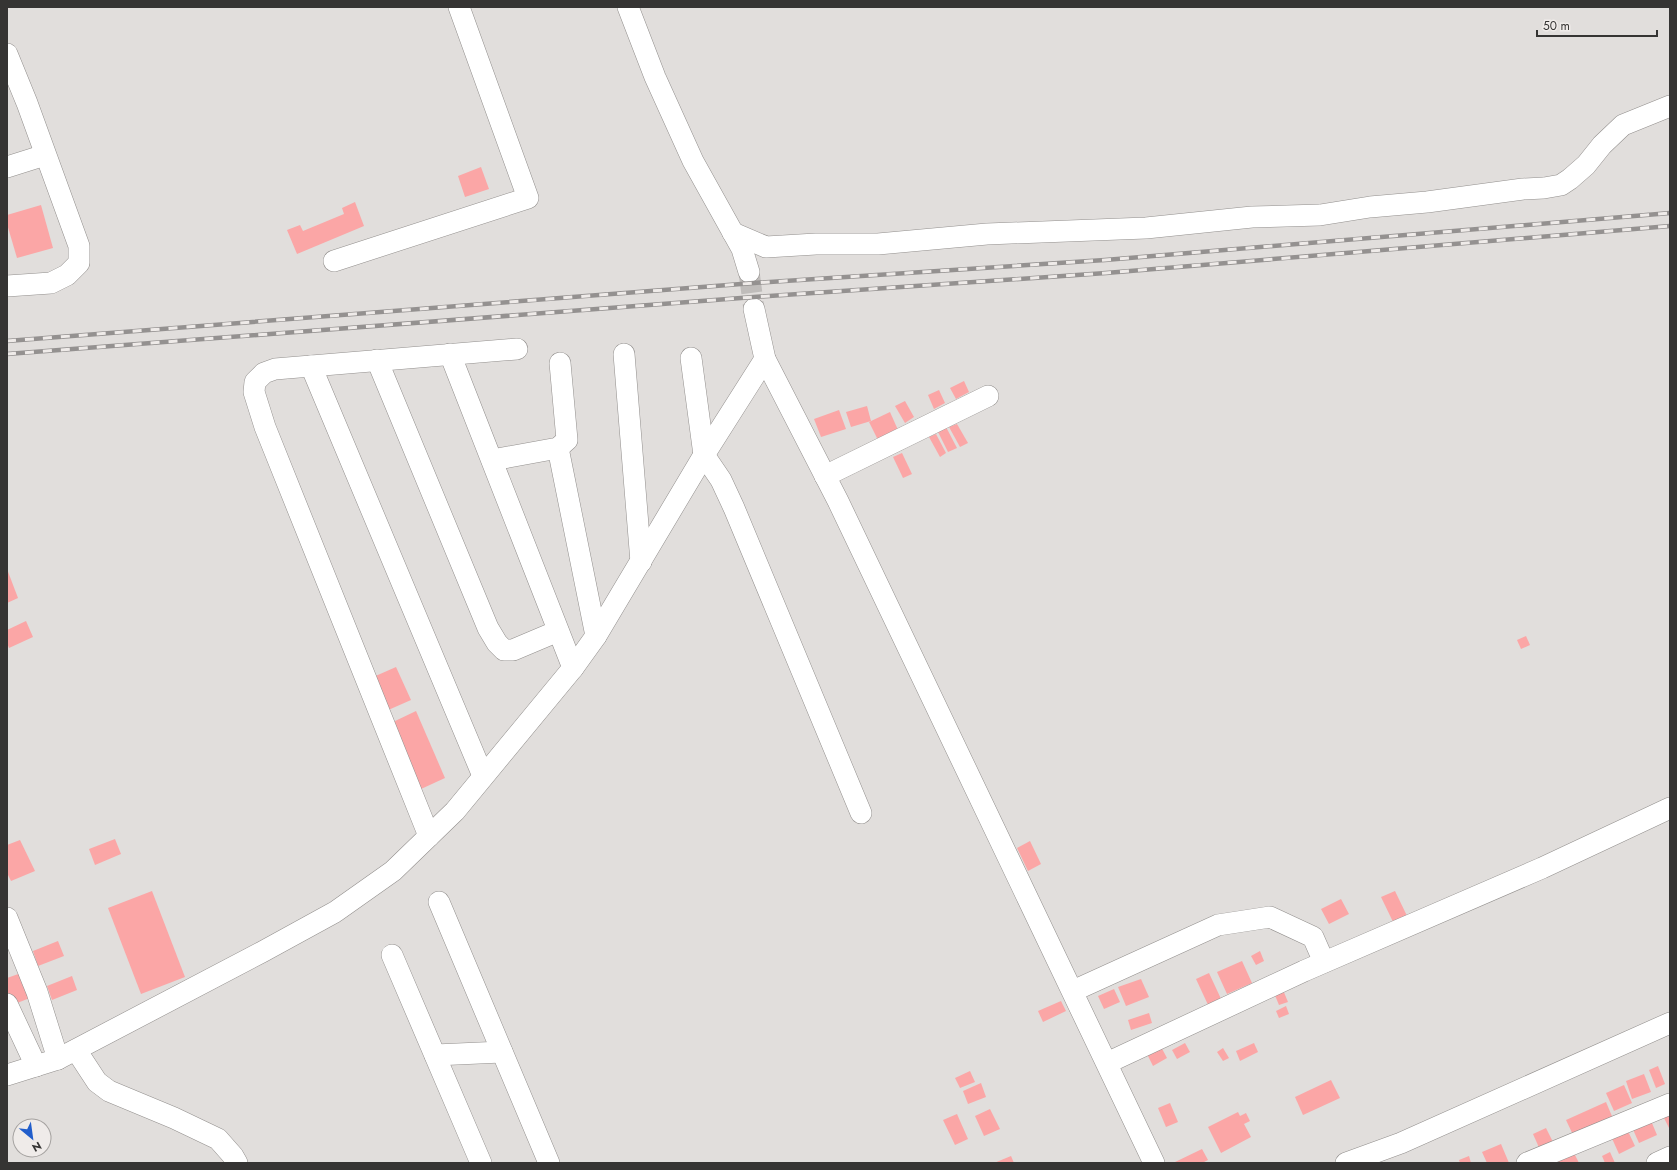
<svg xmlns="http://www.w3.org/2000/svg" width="1677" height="1170" viewBox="0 0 1677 1170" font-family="Jost,sans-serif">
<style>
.building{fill:#fba6a6}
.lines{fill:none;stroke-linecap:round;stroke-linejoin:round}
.minor-tunnel{stroke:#bfbcba;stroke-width:21;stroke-dasharray:21 10;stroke-linecap:butt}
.minor-casing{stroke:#928f8d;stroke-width:22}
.minor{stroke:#fff;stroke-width:21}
.rail-casing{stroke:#949190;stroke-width:4.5}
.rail{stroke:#efebe9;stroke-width:3;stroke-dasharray:9;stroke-linecap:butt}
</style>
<rect width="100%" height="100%" fill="#e1dedc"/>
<g class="building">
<polygon points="481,167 489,189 465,197 458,176"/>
<polygon points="355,202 364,226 297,254 287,230 300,225 303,231 344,214 342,208"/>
<polygon points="41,205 53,248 17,258 7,224 7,215"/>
<polygon points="964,381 969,392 956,399 950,388"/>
<polygon points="939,390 945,403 934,409 928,395"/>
<polygon points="905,401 914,417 905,423 895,406"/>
<polygon points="867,406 871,421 851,427 846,412"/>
<polygon points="839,410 846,429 821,437 814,419"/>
<polygon points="890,412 898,430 878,440 869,422"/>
<polygon points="957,424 968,443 960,447 949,427"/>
<polygon points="946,427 957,448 948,452 938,432"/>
<polygon points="936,434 946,453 940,457 929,437"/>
<polygon points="902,453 912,474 903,478 893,457"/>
<polygon points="7,569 18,598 7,603"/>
<polygon points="26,621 33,637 9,648 7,643 7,630"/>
<polygon points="1526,636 1530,645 1521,649 1517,640"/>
<polygon points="396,667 411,700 386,711 371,678"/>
<polygon points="416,711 445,778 421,789 393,722"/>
<polygon points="115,839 121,854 95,865 89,849"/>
<polygon points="20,840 35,871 11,881 7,873 7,845"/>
<polygon points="1030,841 1041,864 1028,871 1017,848"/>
<polygon points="152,891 185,977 141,994 108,908"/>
<polygon points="1395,891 1409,920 1395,926 1381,897"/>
<polygon points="1341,899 1349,914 1329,924 1321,909"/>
<polygon points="58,941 64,956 38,966 33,951"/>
<polygon points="1260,951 1264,961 1256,965 1251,956"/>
<polygon points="1242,961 1252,983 1227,994 1217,972"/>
<polygon points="24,972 35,996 12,1005 7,993 7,978"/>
<polygon points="1209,973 1222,1001 1209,1007 1196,979"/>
<polygon points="72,976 77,990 52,1000 47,986"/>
<polygon points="1141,979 1149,997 1126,1006 1118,987"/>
<polygon points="1114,989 1120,1002 1104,1009 1098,996"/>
<polygon points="1283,990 1288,1002 1279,1005 1274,993"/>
<polygon points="1061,1001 1066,1011 1043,1022 1038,1011"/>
<polygon points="1286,1006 1289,1014 1279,1018 1276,1011"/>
<polygon points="1149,1013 1152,1023 1131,1030 1128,1020"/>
<polygon points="1185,1043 1190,1052 1177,1059 1172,1050"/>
<polygon points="1254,1043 1258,1052 1240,1061 1236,1051"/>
<polygon points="1160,1045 1167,1058 1153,1066 1146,1052"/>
<polygon points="1223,1048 1229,1058 1223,1061 1217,1052"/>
<polygon points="1658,1066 1665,1084 1656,1088 1649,1070"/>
<polygon points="970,1071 975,1082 960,1088 955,1078"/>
<polygon points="1644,1074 1651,1092 1632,1099 1626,1081"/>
<polygon points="1331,1080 1340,1098 1303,1115 1295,1097"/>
<polygon points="981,1083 986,1097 968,1104 963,1091"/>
<polygon points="1624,1085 1632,1103 1614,1111 1606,1093"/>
<polygon points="1606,1102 1614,1121 1575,1139 1566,1120"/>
<polygon points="1170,1103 1178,1122 1166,1127 1158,1108"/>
<polygon points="1670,1108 1670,1130 1661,1112"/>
<polygon points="990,1109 1000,1129 984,1136 975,1116"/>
<polygon points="1238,1112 1240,1116 1246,1113 1250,1121 1244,1124 1251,1137 1221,1153 1208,1127"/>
<polygon points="957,1114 968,1139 955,1145 943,1120"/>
<polygon points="1649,1116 1657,1135 1639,1143 1631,1125"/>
<polygon points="1626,1127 1635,1146 1619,1154 1610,1134"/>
<polygon points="1546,1128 1555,1146 1541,1152 1533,1134"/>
<polygon points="1501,1144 1509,1163 1487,1163 1482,1152"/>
<polygon points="1202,1149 1208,1160 1202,1163 1173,1163"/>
<polygon points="1610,1152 1615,1163 1605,1163 1602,1156"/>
<polygon points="1574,1153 1579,1163 1558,1163 1557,1161"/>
<polygon points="1011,1156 1014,1163 994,1163"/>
<polygon points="1469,1156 1471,1163 1460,1163 1459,1160"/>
</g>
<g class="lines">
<polyline class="minor-tunnel" points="749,272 754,309"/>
<g class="minor-casing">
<g id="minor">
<polyline points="628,7 655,77 693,161 742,249 749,272"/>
<polyline points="7,54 27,103 79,246 79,263 67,275 51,283 7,286"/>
<polyline points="7,167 45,155"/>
<polyline points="733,233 766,247 816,244 878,244 987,234 1146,228 1252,217 1320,215 1370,207 1427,202 1523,189 1544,188 1561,185 1570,179 1586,165 1602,145 1623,125 1670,106"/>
<polyline points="334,261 528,198 459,7"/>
<polyline points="754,309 765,359 838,501 1154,1163"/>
<polyline points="450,354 573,668"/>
<polyline points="624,354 641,562"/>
<polyline points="691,358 704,455 721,480 734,508 861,813"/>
<polyline points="377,360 488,628 497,643 504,650 513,650 558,631"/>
<polyline points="311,366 483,776"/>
<polyline points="558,448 596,636"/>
<polyline points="492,460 558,448 567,440 560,363"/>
<polyline points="825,476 988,396"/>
<polyline points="429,836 265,427 254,392 255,382 264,373 275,369 517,349"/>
<polyline points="439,902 549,1163"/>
<polyline points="7,918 37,992 58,1059"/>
<polyline points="392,955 481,1163"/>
<polyline points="1073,991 1218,925 1270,917 1313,937 1324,962"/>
<polyline points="7,1004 36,1066"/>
<polyline points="76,1050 97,1082 109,1091 174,1118 218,1139 233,1156 237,1163"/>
<polyline points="435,1055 502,1052"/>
<polyline points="1107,1063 1304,971 1542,868 1670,808"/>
<polyline points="7,1075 58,1059 262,952 335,912 393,871 455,811 573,668 596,636 704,455 765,359"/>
<polyline points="1346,1163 1401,1143 1670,1023"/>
<polyline points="1527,1163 1670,1104"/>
<polyline points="1657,1163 1670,1157"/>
</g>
</g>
<use href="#minor" class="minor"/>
<g class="rail-casing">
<g id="rail">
<polyline points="7,341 754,283 1105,260 1670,213"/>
<polyline points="7,354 754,297 1106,273 1670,226"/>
</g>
</g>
<use href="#rail" class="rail"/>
</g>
<rect width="1677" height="1170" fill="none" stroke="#353433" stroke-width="16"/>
<g transform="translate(32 1138) rotate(151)"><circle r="19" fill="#efebe9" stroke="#a5a2a0"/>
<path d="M0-3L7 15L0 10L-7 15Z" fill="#225ecb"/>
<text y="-6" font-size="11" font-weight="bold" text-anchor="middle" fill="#353433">N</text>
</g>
<path d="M1537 30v6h120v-6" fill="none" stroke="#353433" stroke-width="2"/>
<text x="1543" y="30" font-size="12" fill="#353433" stroke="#efebe9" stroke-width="3" paint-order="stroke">50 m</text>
</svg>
